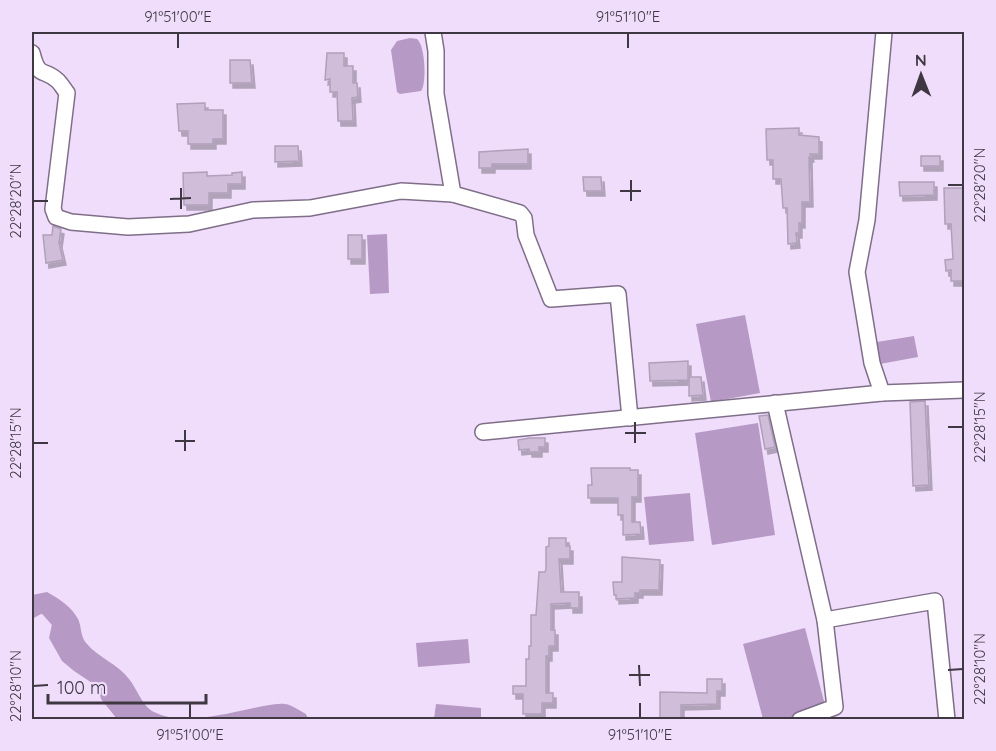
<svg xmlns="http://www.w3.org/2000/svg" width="996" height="751" viewBox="0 0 996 751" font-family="Quicksand,sans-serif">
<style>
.water{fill:#b69ac5}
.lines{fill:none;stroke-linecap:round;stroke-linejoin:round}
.canal{stroke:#b69ac5;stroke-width:10}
.building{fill:#d0bdda;stroke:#b19fbb;stroke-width:1.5;filter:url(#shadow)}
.minor-casing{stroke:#7f6e88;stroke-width:18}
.minor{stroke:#fff;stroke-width:15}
.ticks{fill:none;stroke:#3f3843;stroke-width:2}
.neatline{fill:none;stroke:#3f3843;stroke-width:2}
.ticks-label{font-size:15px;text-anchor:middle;fill:#3f3843}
</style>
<defs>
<filter id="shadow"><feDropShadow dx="3" dy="5" stdDeviation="0" flood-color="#0004"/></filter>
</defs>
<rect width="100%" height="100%" fill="#f0ddfb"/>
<g class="water">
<path d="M410,38L417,39C425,45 427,83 421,91L400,94L397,92L391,50L397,41Z"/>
<polygon points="387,234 389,293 370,294 367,235"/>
<polygon points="745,315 760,393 711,402 696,324"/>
<polygon points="914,336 918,357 880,364 877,342"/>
<polygon points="758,423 775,535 712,545 695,433"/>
<polygon points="690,493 694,541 649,545 644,497"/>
<path d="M47,592C58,598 72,607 78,619C82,627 80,637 87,644C99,658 118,664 129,679C137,689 143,707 154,712C179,725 222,715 249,709C260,707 274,703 285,704C292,705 300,711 306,714L308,719H117L101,699L98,687L74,671L62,661L49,638L54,615L41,614L32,619V595Z"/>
<polygon points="805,628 826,709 786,719 763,719 743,644"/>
<polygon points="468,639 470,663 418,667 416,643"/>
<polygon points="436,704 481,708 481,719 434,719"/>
</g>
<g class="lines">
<polyline class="canal" points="32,607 40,604 63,630"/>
</g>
<g class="building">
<polygon points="327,53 344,53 344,66 353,66 353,83 357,83 358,97 352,98 353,121 338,121 337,92 330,92 330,79 325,80"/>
<polygon points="230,60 250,60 252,83 230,83"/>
<polygon points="205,103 205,110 223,110 223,139 213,139 213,144 188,144 188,131 179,131 177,104"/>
<polygon points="799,128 799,135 819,137 819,154 810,154 811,157 809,157 810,202 802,202 802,223 799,223 799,233 796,233 797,243 788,244 787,208 783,208 781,179 773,179 773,160 767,160 766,129"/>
<polygon points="275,146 298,146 299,161 275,162"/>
<polygon points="528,149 528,164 492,164 492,168 479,168 479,152"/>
<rect x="921" y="156" width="19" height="10"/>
<polygon points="207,172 207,176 232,175 232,173 242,172 242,184 228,184 228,193 209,193 209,205 184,205 183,173"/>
<polygon points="583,177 601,177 602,191 584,191"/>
<polygon points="899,182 934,182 934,195 900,196"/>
<polygon points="944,188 964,188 964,281 951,281 951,270 946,271 945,260 953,259 951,224 945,224"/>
<polygon points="53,226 61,229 59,243 63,260 46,263 43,235 52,235"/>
<rect x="348" y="235" width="14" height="24"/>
<polygon points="688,361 688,380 650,381 649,363"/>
<polygon points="689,377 701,377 703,395 689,396"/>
<polygon points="925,401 929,485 913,486 910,402"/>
<polygon points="768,415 775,447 765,449 759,416"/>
<polygon points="529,438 545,438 545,447 539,447 539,452 529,452 529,449 519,450 518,440"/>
<polygon points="591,468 630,468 630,470 638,470 638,497 632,497 632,522 640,522 641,534 623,535 623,515 618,515 618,498 588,498 588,485 592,485"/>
<polygon points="549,538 566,538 566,546 570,546 570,559 559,559 561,592 579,592 579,608 570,608 570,603 551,604 551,630 555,630 555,646 549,646 549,656 546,656 546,693 553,693 553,703 542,703 542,714 523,714 523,694 513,694 513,686 526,686 526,659 529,659 529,646 531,646 531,615 536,615 539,572 545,572 546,569 546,547 549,546"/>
<polygon points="622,557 660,560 659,590 640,590 640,593 635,593 635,598 616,599 616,595 614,595 613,582 622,582"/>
<polygon points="707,679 722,679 722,691 717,691 717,704 681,705 681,719 660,720 660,692 707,693"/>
</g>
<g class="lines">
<g class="minor-casing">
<g id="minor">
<polyline points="433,32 436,51 436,94 453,194 520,213 524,218 526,235 551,299 618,294 630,418"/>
<path d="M32,53C39,80 43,67 58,81C61,84 64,89 67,93L53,209L56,217L71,222L128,227L189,224L253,210L310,208L401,191L453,194"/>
<polyline points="882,393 872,363 857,272 867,220 884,32"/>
<polyline points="775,403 825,620 835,707 800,720"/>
<polyline points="483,432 882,393 964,390"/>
<polyline points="825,620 935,601 947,720"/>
</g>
</g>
<use href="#minor" class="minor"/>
</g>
<path class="ticks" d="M178,33V48M628,33V48M631,180V201M948,185H963M181,188V209M620,191H641M170,199L191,198M33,201H48M635,422V443M948,427H963M185,430V451M625,433H646M175,441H195M33,443H48M639,665L640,686M948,670L963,669M629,675H650M33,686L48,685M190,703V718M640,703V718"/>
<rect width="996" height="751" fill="none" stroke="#f0ddfb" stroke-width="66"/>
<g transform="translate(921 75) rotate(359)" stroke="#f0ddfb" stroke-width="4.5" paint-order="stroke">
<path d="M0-4.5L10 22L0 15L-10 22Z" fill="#3f3843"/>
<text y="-9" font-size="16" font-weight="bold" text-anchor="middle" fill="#3f3843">N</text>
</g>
<path d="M48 694v9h158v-9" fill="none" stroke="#3f3843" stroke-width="3"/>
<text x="57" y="694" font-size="18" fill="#3f3843" stroke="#f0ddfb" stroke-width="4.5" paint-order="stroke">100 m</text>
<rect x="33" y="33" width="930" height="685" class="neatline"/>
<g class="ticks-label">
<text x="178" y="22">91°51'00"E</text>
<text x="628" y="22">91°51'10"E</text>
<text transform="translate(980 185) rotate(-90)" y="5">22°28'20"N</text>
<text transform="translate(16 201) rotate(-90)" y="5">22°28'20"N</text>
<text transform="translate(980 427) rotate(-90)" y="5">22°28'15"N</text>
<text transform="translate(16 443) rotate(-90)" y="5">22°28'15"N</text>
<text transform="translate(980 669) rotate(-90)" y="5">22°28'10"N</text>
<text transform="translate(16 686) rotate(-90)" y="5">22°28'10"N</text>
<text x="190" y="740">91°51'00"E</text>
<text x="640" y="740">91°51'10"E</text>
</g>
</svg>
